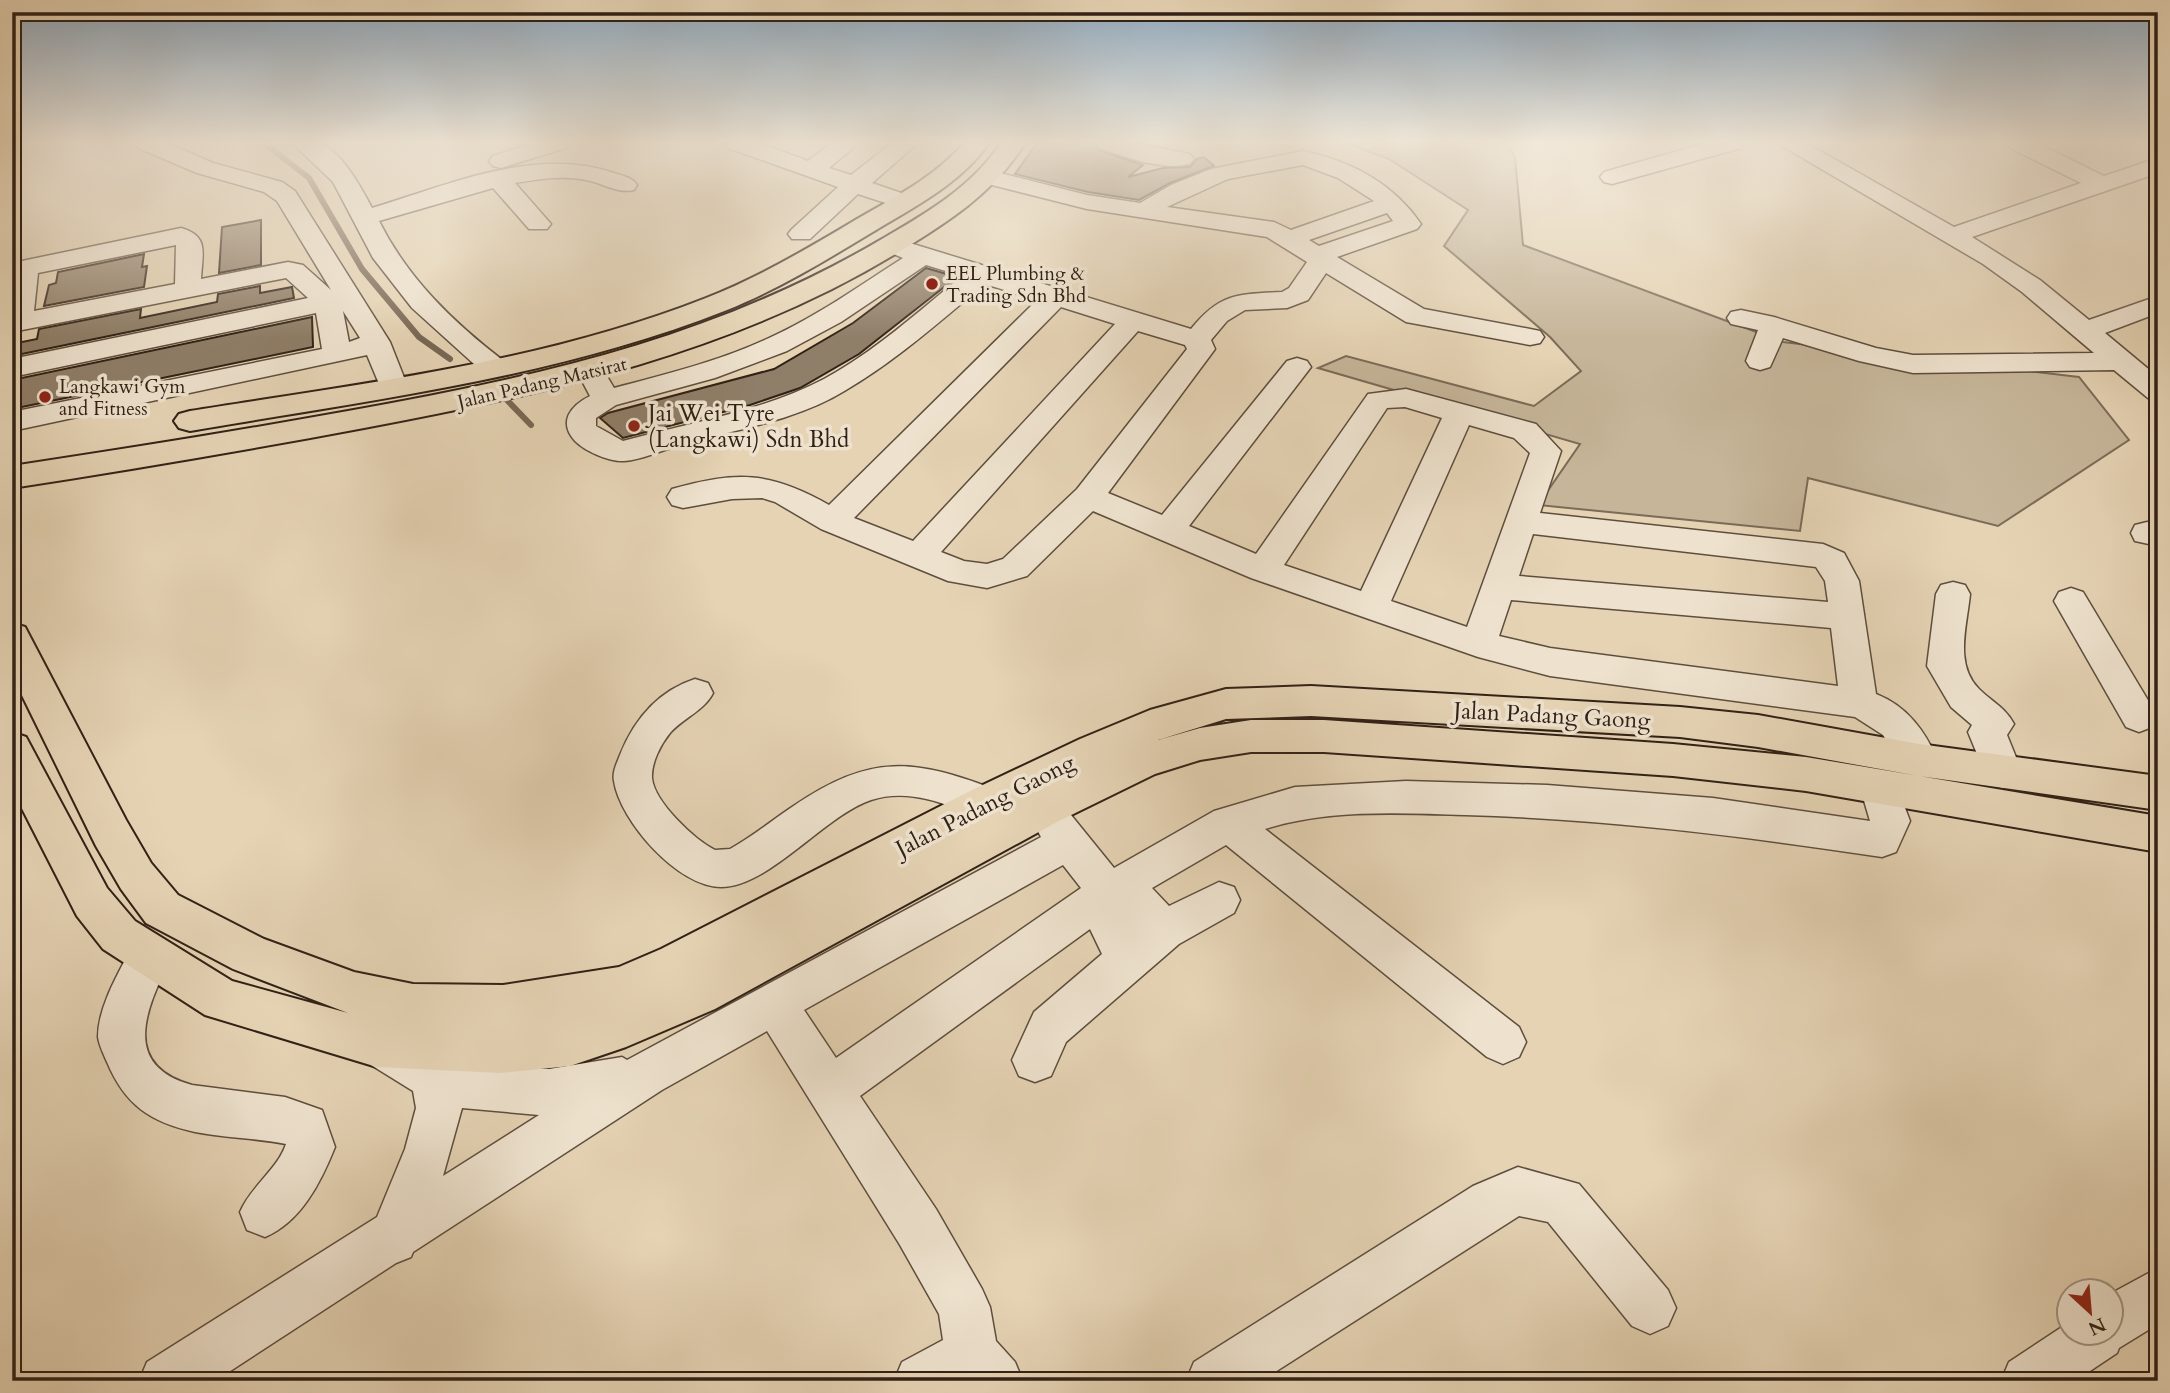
<svg xmlns="http://www.w3.org/2000/svg" width="2170" height="1393" viewBox="0 0 2170 1393" font-family="Cardo,serif">
<style>
.green{fill:#c6b599;stroke:#7c6b58;stroke-width:2}
.lines{fill:none;stroke-linecap:round;stroke-linejoin:round}
.stream{stroke:#786754;stroke-width:6}
.building{fill:#8f7e68;stroke:#312116;stroke-width:2}
.minor-casing{stroke:#5e4e3e;stroke-width:3}
.major-casing{stroke:#312116;stroke-width:4}
.minor{fill:#eee2ce;fill-rule:evenodd}
.major{fill:#e5d3b4;fill-rule:evenodd}
.poi-dot{fill:#8f2418;stroke:#eee2ce;stroke-width:2.5}
.labels{text-anchor:middle;stroke-width:7;stroke-linejoin:round;paint-order:stroke}
.far-poi-label{font-size:19px;fill:#312116;stroke:#eee2ce;text-anchor:start}
.far-street-label{font-size:19px;fill:#312116;stroke:#eee2ce}
.poi-label{font-size:23px;fill:#312116;stroke:#eee2ce;text-anchor:start}
.street-label{font-size:23px;fill:#312116;stroke:#eee2ce}
</style>
<rect width="100%" height="100%" fill="#e5d3b4"/>
<filter id="stains"><feTurbulence type="fractalNoise" baseFrequency=".00286" numOctaves="4"/><feColorMatrix values="0 0 0 0 .2 0 0 0 0 .09 0 0 0 0 .02 0 0 0 .5 -.17"/></filter>
<radialGradient id="worn" r=".72"><stop offset=".6" stop-color="#630" stop-opacity="0"/><stop offset="1" stop-color="#630" stop-opacity=".3"/></radialGradient>
<polygon class="green" points="1346,143 1506,143 1515,157 1523,245 1783,342 2079,377 2129,440 1998,526 1808,478 1800,531 1538,505 1580,444 1318,368 1346,356 1534,406 1581,371 1550,337 1444,246 1468,210 1389,159"/>
<g class="lines">
<g class="stream">
<polyline points="264,143 309,178 362,269 419,337 450,359"/>
<polyline points="505,398 531,425"/>
</g>
</g>
<g class="building">
<polygon points="1037,143 1094,143 1098,150 1143,165 1128,177 1163,168 1190,167 1197,159 1204,157 1214,166 1170,183 1139,200 1088,192 1015,174"/>
<polygon points="261,220 261,265 219,273 222,227"/>
<polygon points="144,254 142,267 147,266 144,287 44,306 49,285 56,283 58,272"/>
<polygon points="926,268 957,277 859,354 800,388 750,405 623,438 600,418 608,413 774,369 853,323"/>
<polygon points="260,286 260,293 292,287 294,298 12,356 12,344 37,339 39,329 141,309 140,318 217,302 218,294"/>
<polygon points="312,317 313,347 12,409 12,380"/>
</g>
<g class="lines">
<g class="minor-casing">
<g id="minor">
<path d="M135,143H167L213,163L282,182L295,191L390,342L407,385L402,391L392,394L382,391L367,355L12,431V412L322,349L316,313L12,377V359L308,298L286,278L12,332V273L17,262L181,228C210,236 202,254 201,279L288,262L303,265L331,290L277,201L264,192L197,173L138,148ZM176,245L175,284L34,311L38,273ZM343,311L360,338L349,342Z"/>
<path d="M292,143C300,143 312,141 320,144C341,150 362,189 372,208C447,185 536,146 614,173C623,176 632,177 637,185L634,190C617,194 603,183 586,180C563,175 538,179 515,183L551,224L547,229H529L493,188L379,221C408,279 454,323 505,362L509,368L505,374L495,377L485,374L412,308L373,258L333,182Z"/>
<polygon points="533,143 569,143 566,148 501,168 493,166 489,161 493,156"/>
<polygon points="725,143 760,143 808,161 832,143 859,143 829,168 851,175 892,143 918,143 872,183 913,197 916,202 913,207 904,209 858,194 810,239 792,239 788,234 792,229 838,187 728,148"/>
<path d="M1096,143H1132L1190,154L1194,159L1190,164C1161,171 1126,157 1099,148Z"/>
<polygon points="1706,143 1744,143 1741,148 1612,184 1604,182 1600,177 1604,172"/>
<polygon points="1777,143 1806,143 1954,227 2081,183 2010,148 2007,143 2037,143 2104,176 2158,158 2158,173 1972,237 2040,280 2089,320 2158,296 2158,313 2105,333 2158,377 2158,401 2148,398 2114,370 1913,373 1859,361 1783,338 1770,367 1760,370 1750,367 1746,361 1758,330 1731,324 1727,318 1731,312 1741,310 1774,317 1876,348 1913,355 2094,353 2022,292 1983,264"/>
<path d="M1303,151C1351,161 1393,183 1421,224L1417,229L1337,257L1424,309L1530,329L1540,331L1544,337L1540,343L1530,345L1406,322L1326,273L1308,300L1287,308L1245,310L1227,321L1211,340L1215,349L1108,493L1162,515L1287,361L1297,358L1307,361L1311,367L1189,526L1256,554L1368,394L1406,389L1536,424L1561,451L1540,513L1823,544L1844,553L1859,581L1876,694C1908,707 1924,730 1938,760L1933,771L1919,776L1905,771L1883,735L1855,717L1550,676L1478,657L1251,578L1093,511L1027,576L987,588L948,581L821,529L775,502L762,498L732,499L683,508L672,505L667,497L672,489C736,471 770,471 829,505L1037,300L985,284C940,321 897,360 846,390C798,420 734,430 680,445C662,450 642,460 624,461C609,462 585,451 575,441C558,422 570,406 590,396L581,379L585,373L595,370L605,373L614,388C667,374 720,361 769,338C816,317 859,286 903,258L891,253L887,248L891,243L900,240L1191,329C1220,293 1238,294 1282,292L1289,288L1307,262L1267,237L1087,209L980,182L976,177L980,172L988,170L1087,195L1140,203L1171,185L1211,169ZM1303,165L1338,178L1374,201L1291,230L1274,222L1167,207L1228,179ZM1387,213L1393,221L1319,246L1309,240ZM926,265L962,276C918,312 874,352 824,379C763,411 689,423 623,441L596,426V418L616,405L715,378L787,351L841,322ZM1061,307L1115,324L913,541L854,518ZM1138,331L1185,345L1187,349L1077,489L1003,559L987,564L964,561L941,552ZM1405,407L1442,418L1361,591L1284,565L1387,408ZM1469,425L1514,438L1530,453L1467,627L1391,601ZM1533,534L1816,567L1825,581L1828,602L1519,576ZM1511,600L1831,628L1838,686L1550,648L1499,636Z"/>
<polygon points="2147,522 2158,524 2158,546 2135,541 2131,533 2135,525"/>
<path d="M1953,582L1965,585L1970,594C1967,626 1954,664 1979,689C1991,701 2006,708 2014,724L2007,735L2022,772L2017,783L2003,788L1989,783L1968,732L1972,725L1951,707L1927,666L1936,594L1941,585Z"/>
<polygon points="2071,588 2083,592 2158,717 2152,727 2139,732 2126,727 2054,601 2059,592"/>
<path d="M695,679L708,683L713,693C704,711 683,718 670,733C661,744 651,763 652,778C654,802 695,840 715,850L730,849C752,837 771,821 792,807C871,753 913,758 999,791L1005,803L999,815C995,816 988,819 984,819C974,818 963,811 954,808C929,797 898,791 871,800C824,816 769,887 721,887C678,887 620,821 614,781C612,772 617,763 620,755C634,720 658,691 695,679Z"/>
<path d="M1879,771L1893,776L1910,821L1896,852L1882,857C1743,836 1606,819 1465,815C1399,813 1328,809 1265,829L1519,1027L1526,1042L1519,1057L1503,1064L1487,1057L1226,845L1152,888L1169,906L1219,882L1234,887L1240,900L1234,913L1179,944L1066,1042L1051,1076L1035,1082L1019,1076L1012,1060L1034,1012L1102,954L1090,929L860,1096L936,1209L982,1289L990,1307L996,1341L1015,1362L1023,1381H894L902,1362L943,1340L939,1314L900,1245L767,1031L662,1090L413,1252L411,1257L396,1263L215,1381H139L147,1362L377,1217L405,1149L416,1108L413,1091L363,1060L356,1045L363,1030L379,1023L429,1047L444,1059L485,1066L549,1069L622,1057L627,1060L1041,837L1033,822L1039,810L1053,805L1067,810L1114,868L1214,811L1295,787L1406,781L1547,785L1713,798L1870,821L1860,787L1865,776ZM1063,865L1081,888L836,1058L804,1010ZM462,1108L539,1115L443,1176Z"/>
<path d="M150,935L165,941L172,955C149,1004 117,1064 192,1085L285,1097L322,1110L335,1147C321,1182 301,1222 265,1237L247,1230L240,1212C251,1186 278,1169 286,1144C256,1138 225,1138 195,1132C150,1122 125,1105 107,1062C104,1055 99,1045 98,1037C98,1005 121,969 135,941Z"/>
<polygon points="1518,1167 1579,1184 1668,1290 1676,1308 1668,1326 1650,1334 1632,1326 1548,1222 1519,1216 1261,1381 1186,1381 1194,1362 1473,1186"/>
<polygon points="2158,1268 2158,1324 2119,1348 2117,1353 2075,1381 2001,1381 2009,1362 2068,1323 2068,1334 2110,1334 2110,1294"/>
</g>
</g>
<g class="major-casing">
<g id="major">
<path d="M964,143H989C961,183 916,206 876,230C828,259 779,289 727,310C556,378 370,400 190,431L179,428L174,421L179,414L190,411C364,383 541,363 706,298C757,278 805,250 852,222C891,199 934,178 964,143Z"/>
<path d="M1001,143H1025C994,193 947,223 897,253C734,352 550,393 364,428C247,450 130,470 12,488V466C125,449 237,431 348,411C538,377 714,338 882,239C925,214 972,187 1001,143Z"/>
<polygon points="12,623 25,627 126,820 151,863 178,895 264,939 354,972 413,984 503,985 619,967 661,949 970,791 1080,739 1150,710 1226,689 1311,686 1680,707 1758,715 1919,744 2158,776 2158,810 1919,776 1758,747 1680,737 1311,716 1226,719 1158,740 1200,728 1251,720 1324,720 1673,744 1806,757 2158,816 2158,852 1806,791 1673,776 1324,752 1251,752 1200,760 1155,774 1057,822 715,1009 626,1047 570,1066 500,1073 377,1067 205,1015 103,949 77,916 12,789 12,732 26,737 107,888 135,921 232,981 348,1013 233,969 146,923 121,889 96,846 12,675"/>
</g>
</g>
<use href="#minor" class="minor"/>
<use href="#major" class="major"/>
</g>
<linearGradient id="sky" x2="0" y2="1"><stop stop-color="#8ea8be"/><stop offset="0.42" stop-color="#f3ebdd"/><stop offset="1" stop-color="#f3ebdd" stop-opacity="0"/></linearGradient>
<rect width="2170" height="338" fill="url(#sky)"/>
<g class="poi-dot">
<circle cx="932" cy="284" r="7"/>
<circle cx="45" cy="397" r="7"/>
<circle cx="634" cy="426" r="7"/>
</g>
<g class="labels">
<g class="far-poi-label">
<text x="946" y="280">EEL Plumbing &amp;<tspan x="946" dy="22">Trading Sdn Bhd</tspan></text>
<text x="59" y="393">Langkawi Gym<tspan x="59" dy="22">and Fitness</tspan></text>
</g>
<g class="far-street-label">
<text transform="translate(542 382) rotate(-13)" y="7">Jalan Padang Matsirat</text>
</g>
<g class="poi-label">
<text x="648" y="421">Jai Wei Tyre<tspan x="648" dy="26">(Langkawi) Sdn Bhd</tspan></text>
</g>
<g class="street-label">
<text transform="translate(1552 715) rotate(3)" y="8">Jalan Padang Gaong</text>
<text transform="translate(985 805) rotate(-27)" y="8">Jalan Padang Gaong</text>
</g>
</g>
<rect width="2170" height="1393" fill="none" stroke="#e5d3b4" stroke-width="42"/>
<rect x="14" y="14" width="2142" height="1365" fill="none" stroke="#312116" stroke-width="3.5"/>
<rect x="21" y="21" width="2128" height="1351" fill="none" stroke="#312116" stroke-width="2"/>
<g transform="translate(2090 1312) rotate(154)"><circle r="33" fill="#eee2ce" stroke="#a29584" stroke-width="2"/>
<path d="M0-5L12 26L0 18L-12 26Z" fill="#8f2418"/>
<text y="-10" font-size="19" font-weight="bold" text-anchor="middle" fill="#312116">N</text>
</g>
<rect width="100%" height="100%" filter="url(#stains)"/>
<rect width="100%" height="100%" fill="url(#worn)"/>
</svg>
